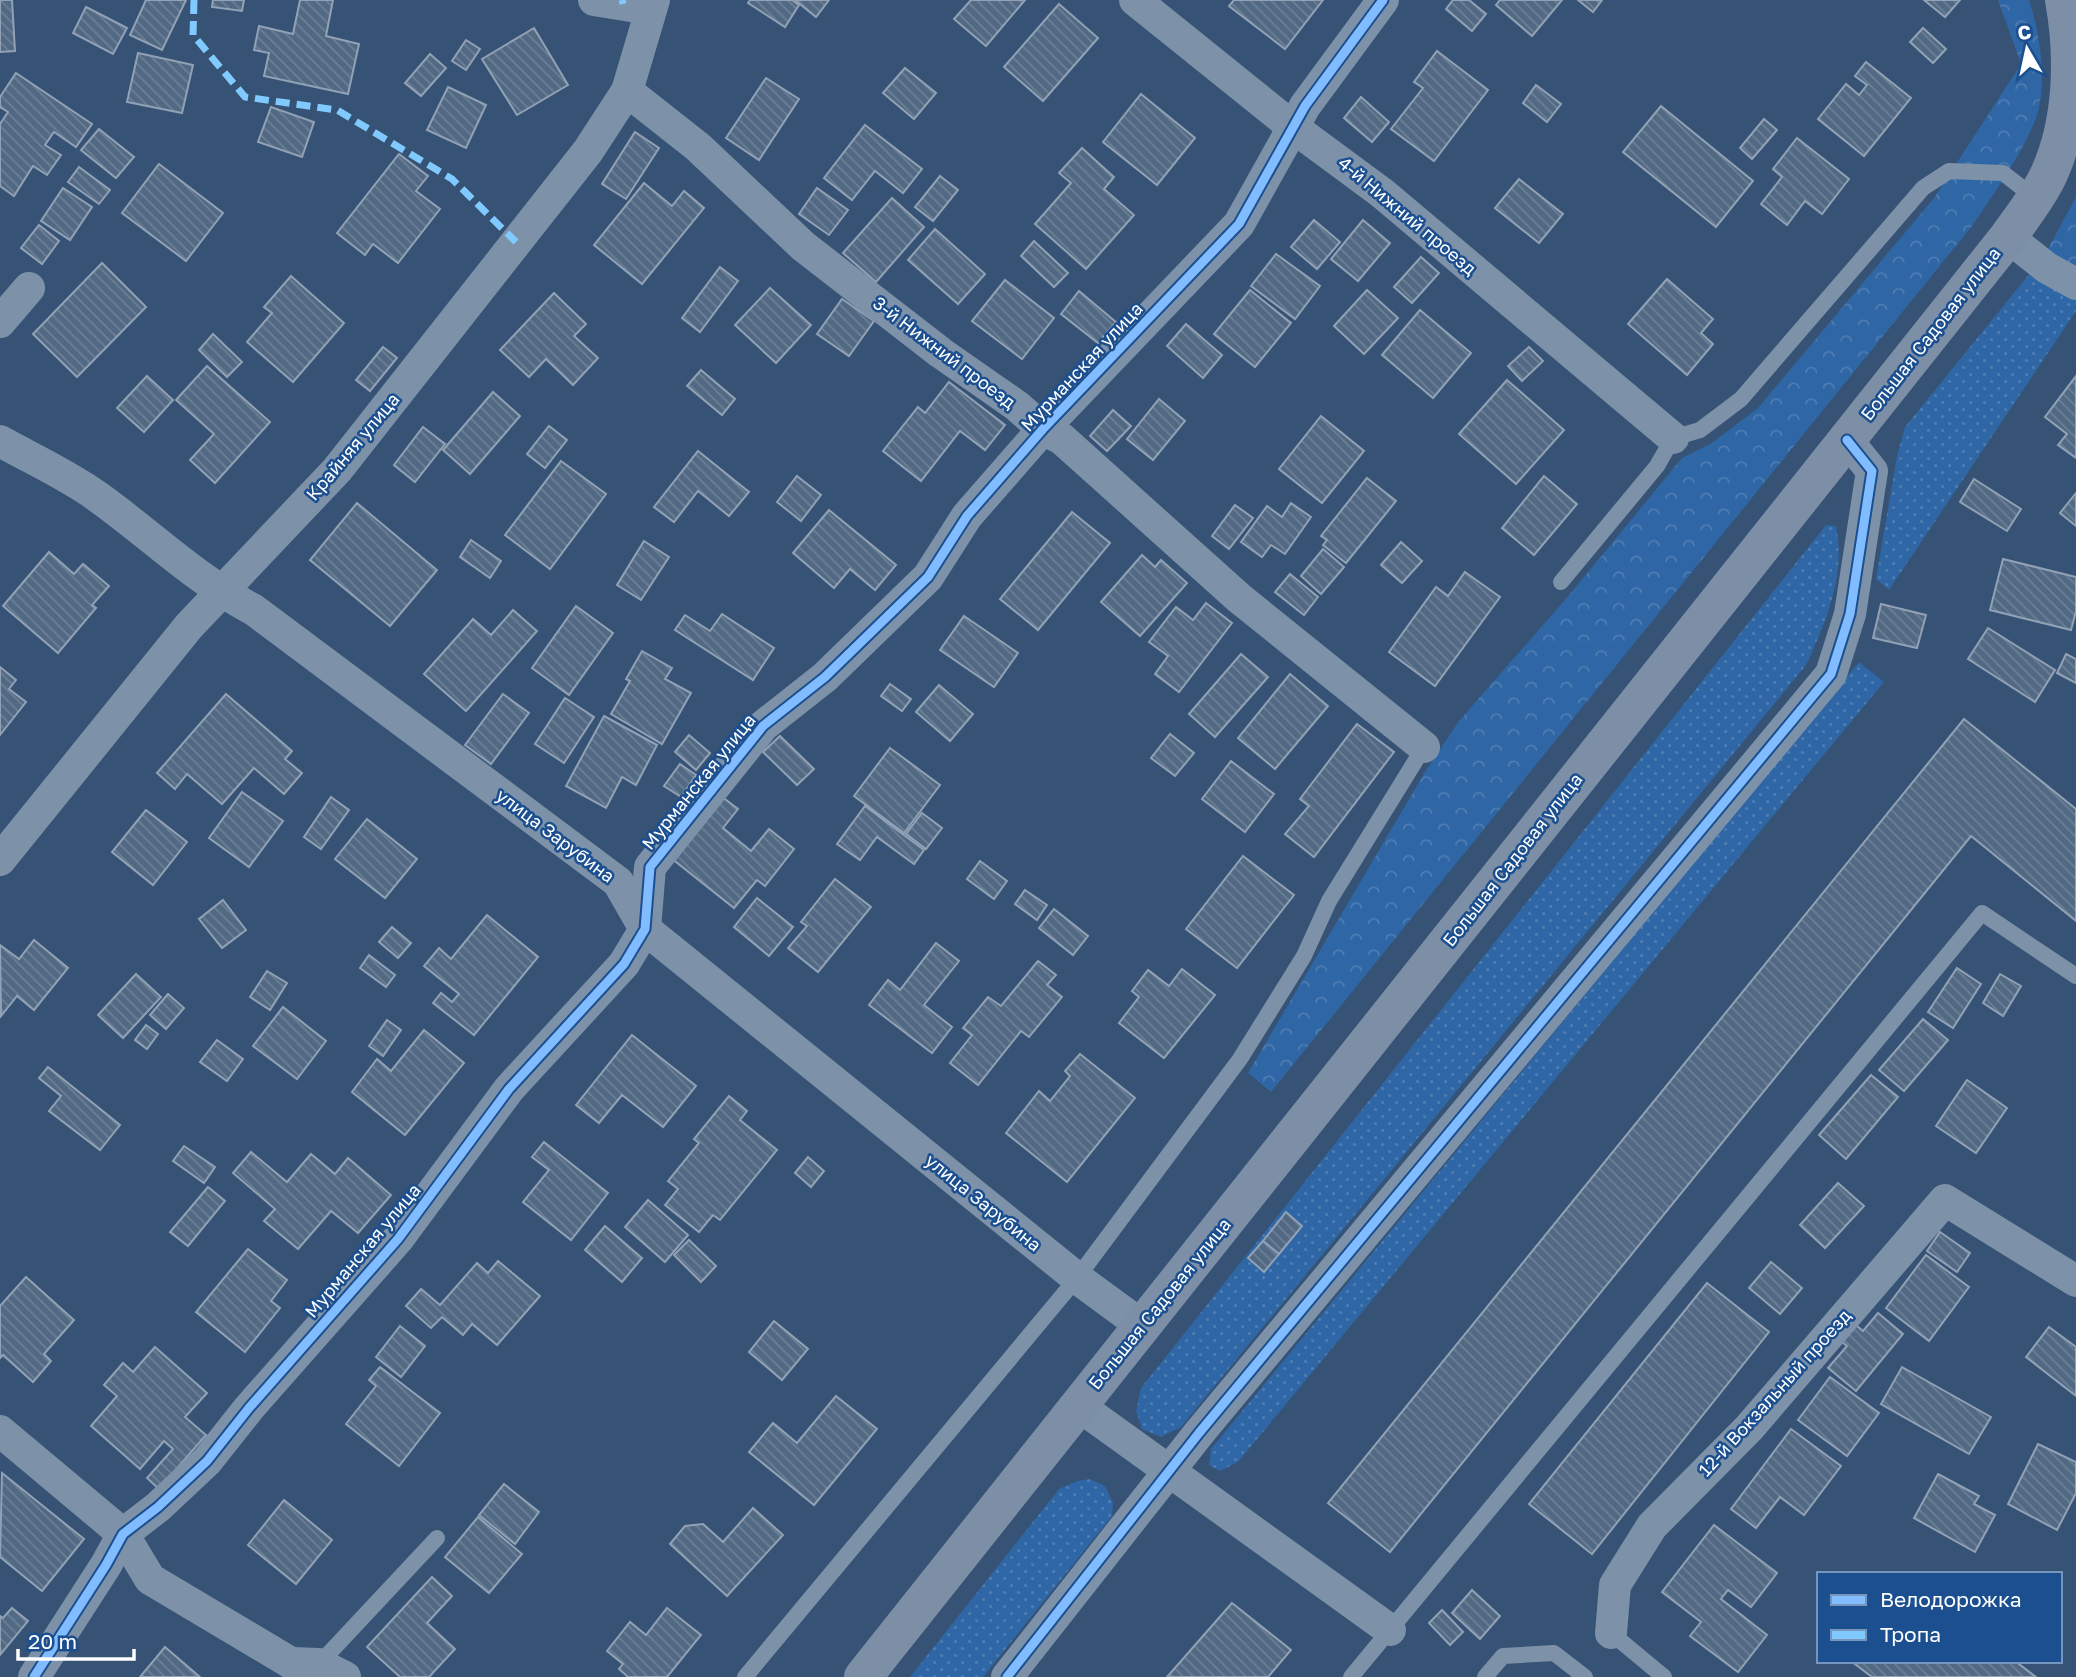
<svg xmlns="http://www.w3.org/2000/svg" width="2076" height="1677" viewBox="0 0 2076 1677" font-family="'Golos Text',sans-serif">
<style>
.grass{fill:url(#grass-dots)}
.forest{fill:url(#forest-crowns)}
.building{fill:url(#building-back-hatch);stroke:#92a2b6;stroke-width:2}
.lines{fill:none;stroke-linecap:round;stroke-linejoin:round}
.service{stroke:#7d92a8;stroke-width:16}
.minor{stroke:#7d92a8;stroke-width:32}
.primary{stroke:#7d8ea7;stroke-width:38}
.quiet{stroke:#80caff;stroke-width:7;stroke-dasharray:14 7;stroke-linecap:butt}
.cycleway-casing{stroke:#1b4f8f;stroke-width:13}
.cycleway{stroke:#80bcff;stroke-width:9}
.labels{text-anchor:middle;stroke-width:5;stroke-linejoin:round;paint-order:stroke}
.street-label{font-size:18px;fill:#fff;stroke:#1b4f8f}
</style>
<defs>
<pattern id="grass-dots" width="8" height="8" patternUnits="userSpaceOnUse" patternTransform="scale(1.75)"><rect width="8" height="8" fill="#2f66a5"/><path d="M2 2h.1M6 6h.1" fill="none" stroke="#4e7db2" stroke-width="1.8" stroke-linecap="round"/></pattern>
<pattern id="forest-crowns" width="20" height="18" patternUnits="userSpaceOnUse" patternTransform="scale(1.75)"><rect width="20" height="18" fill="#2f66a5"/><path d="M2 6a3 3 0 1 1 6 0M12 15a3 3 0 1 1 6 0" fill="none" stroke="#4e7db2"/></pattern>
<pattern id="building-back-hatch" width="6" height="6" patternUnits="userSpaceOnUse" patternTransform="scale(1.75)"><rect width="6" height="6" fill="#526984"/><path d="M-1 5l2 2M0 0l6 6M5-1l2 2" fill="none" stroke="#6c8096"/></pattern>
</defs>
<rect width="100%" height="100%" fill="#365274"/>
<g class="grass">
<polygon points="2044,256 2076,278 2076,311 1889,590 1876,579 1897,456 1905,427"/>
<path d="M1826,525L1836,526C1846,575 1826,622 1806,665L1181,1427L1161,1437L1142,1429L1136,1411L1141,1388Z"/>
<polygon points="1859,662 1884,682 1238,1462 1220,1471 1209,1465 1211,1449"/>
<polygon points="1090,1479 1105,1486 1113,1503 1112,1516 983,1677 910,1677 1059,1489 1077,1481"/>
</g>
<g class="forest">
<path d="M1998,0H2029C2040,33 2048,84 2036,118C2021,157 1995,192 1972,226L1271,1092L1248,1073L1425,772L1459,721L1570,594L1682,458L1712,443L1758,408L1934,198L2021,64Z"/>
<polygon points="2076,197 2076,278 2044,256"/>
</g>
<g class="building">
<polygon points="0,0 12,0 15,51 0,52"/>
<polygon points="146,0 186,0 162,50 130,35"/>
<polygon points="213,0 244,0 242,11 212,7"/>
<polygon points="300,0 333,0 326,36 359,44 348,94 264,76 269,53 254,50 259,26 293,34"/>
<polygon points="750,0 792,0 799,5 785,27 748,3"/>
<polygon points="795,0 829,0 816,17"/>
<polygon points="971,0 1025,0 986,46 954,19"/>
<polygon points="1234,0 1323,0 1285,49 1229,6"/>
<polygon points="1453,0 1469,0 1486,14 1472,31 1446,9"/>
<polygon points="1500,0 1562,0 1532,36 1496,5"/>
<polygon points="1578,0 1602,0 1593,12"/>
<polygon points="1924,0 1960,0 1945,17"/>
<polygon points="1059,4 1098,38 1043,101 1004,67"/>
<polygon points="86,7 127,28 113,54 73,33"/>
<polygon points="534,28 568,85 517,115 482,59"/>
<polygon points="1923,28 1946,49 1933,63 1910,42"/>
<polygon points="466,40 480,49 466,70 452,61"/>
<polygon points="1437,51 1488,90 1434,161 1391,129 1423,88 1414,82"/>
<polygon points="138,53 193,65 182,113 127,102"/>
<polygon points="430,54 446,68 421,96 405,83"/>
<polygon points="1866,62 1911,98 1864,156 1818,119 1846,84 1859,95 1867,85 1855,76"/>
<polygon points="905,68 936,93 914,119 883,93"/>
<polygon points="16,73 92,124 76,147 54,132 45,145 61,155 47,175 33,166 14,196 0,186 0,124 8,112 0,107 0,97"/>
<polygon points="766,78 799,99 759,160 726,138"/>
<polygon points="1536,85 1561,104 1547,122 1523,103"/>
<polygon points="448,87 486,105 466,148 427,130"/>
<polygon points="1141,94 1195,138 1157,185 1103,142"/>
<polygon points="1361,97 1389,122 1372,142 1344,118"/>
<polygon points="1661,106 1753,181 1716,227 1623,152"/>
<polygon points="271,107 314,122 302,157 258,142"/>
<polygon points="1764,119 1777,130 1752,159 1740,148"/>
<polygon points="865,125 922,169 903,193 875,171 852,200 824,178"/>
<polygon points="99,129 134,157 116,178 81,150"/>
<polygon points="635,132 659,148 626,199 602,184"/>
<polygon points="1797,138 1849,179 1822,214 1805,201 1787,225 1761,204 1782,177 1773,169"/>
<polygon points="1082,148 1114,177 1104,189 1134,215 1086,269 1035,224 1071,183 1059,173"/>
<polygon points="399,154 428,176 416,191 440,209 398,263 373,244 365,255 337,233"/>
<polygon points="159,164 223,213 186,261 122,213"/>
<polygon points="79,167 110,190 99,204 68,182"/>
<polygon points="940,176 958,190 933,221 915,207"/>
<polygon points="1519,179 1563,214 1539,243 1495,208"/>
<polygon points="644,183 672,206 684,191 704,208 642,284 594,245"/>
<polygon points="63,188 92,207 70,240 41,221"/>
<polygon points="817,188 848,210 829,235 799,214"/>
<polygon points="892,198 924,227 876,282 843,253"/>
<polygon points="1314,220 1340,242 1317,269 1291,247"/>
<polygon points="1363,220 1390,243 1358,281 1331,259"/>
<polygon points="39,225 59,241 42,264 21,248"/>
<polygon points="935,229 985,274 958,304 908,260"/>
<polygon points="1034,241 1068,273 1054,287 1021,256"/>
<polygon points="1276,254 1320,286 1295,319 1251,286"/>
<polygon points="1421,257 1439,273 1412,303 1394,287"/>
<polygon points="102,263 146,307 77,377 33,334"/>
<polygon points="720,267 738,281 700,332 682,318"/>
<polygon points="291,276 344,323 293,382 247,342 272,313 264,307"/>
<polygon points="1667,279 1713,319 1701,333 1713,344 1687,375 1628,324"/>
<polygon points="1005,280 1054,318 1022,359 972,321"/>
<polygon points="770,288 811,325 776,363 735,325"/>
<polygon points="1250,290 1291,323 1255,367 1214,334"/>
<polygon points="1367,290 1398,318 1364,354 1334,326"/>
<polygon points="1079,291 1116,322 1098,343 1061,314"/>
<polygon points="554,293 586,324 574,336 598,358 573,385 546,359 529,377 500,350"/>
<polygon points="842,299 874,321 849,356 817,334"/>
<polygon points="1420,310 1471,353 1433,398 1382,355"/>
<polygon points="1186,324 1222,355 1203,378 1167,346"/>
<polygon points="213,334 242,362 227,377 199,350"/>
<polygon points="383,347 397,358 370,391 356,380"/>
<polygon points="1529,347 1543,361 1522,381 1508,366"/>
<polygon points="207,366 270,422 215,483 190,460 214,434 176,400"/>
<polygon points="701,370 735,399 722,415 687,386"/>
<polygon points="147,376 173,400 144,432 117,408"/>
<polygon points="2076,376 2076,458 2058,445 2067,434 2045,417"/>
<polygon points="1507,380 1564,430 1516,484 1459,434"/>
<polygon points="949,382 1005,425 985,450 960,431 921,481 883,451 918,407 925,413"/>
<polygon points="493,392 520,416 470,474 443,450"/>
<polygon points="1159,399 1185,421 1153,460 1127,439"/>
<polygon points="1113,410 1131,426 1107,451 1090,436"/>
<polygon points="1321,416 1364,451 1322,503 1279,469"/>
<polygon points="549,426 567,440 545,468 527,454"/>
<polygon points="423,427 445,444 415,482 394,465"/>
<polygon points="698,451 749,492 729,516 698,491 674,522 654,507"/>
<polygon points="561,461 606,494 550,569 505,535"/>
<polygon points="797,476 821,495 801,521 777,502"/>
<polygon points="1544,476 1577,504 1534,555 1502,528"/>
<polygon points="1367,478 1396,501 1346,563 1323,545 1327,540 1321,536"/>
<polygon points="1974,479 2021,509 2007,531 1960,502"/>
<polygon points="2076,493 2076,526 2060,513"/>
<polygon points="357,503 437,570 390,626 310,560"/>
<polygon points="1291,503 1311,517 1285,554 1271,545 1262,557 1241,542 1267,506 1282,517"/>
<polygon points="1235,505 1253,518 1229,549 1212,536"/>
<polygon points="829,510 896,565 875,590 850,569 834,588 793,553"/>
<polygon points="1072,512 1110,543 1038,630 1000,599"/>
<polygon points="471,540 501,561 490,578 460,557"/>
<polygon points="644,541 669,557 641,600 617,585"/>
<polygon points="1401,542 1422,561 1402,583 1381,565"/>
<polygon points="1323,549 1344,567 1321,594 1301,576"/>
<polygon points="49,552 74,574 83,564 109,586 92,605 96,608 58,653 3,606"/>
<polygon points="1142,555 1155,567 1161,560 1187,583 1140,636 1101,602"/>
<polygon points="2003,559 2076,577 2076,611 2071,630 1990,610"/>
<polygon points="1465,572 1500,597 1435,686 1389,652 1436,587 1448,596"/>
<polygon points="1290,574 1318,597 1304,615 1275,592"/>
<polygon points="1206,603 1232,623 1179,692 1155,674 1168,656 1149,642 1176,607 1193,620"/>
<polygon points="1881,604 1926,615 1917,648 1873,638"/>
<polygon points="576,606 613,633 569,695 532,668"/>
<polygon points="513,610 537,631 466,711 424,674 473,619 491,635"/>
<polygon points="722,614 774,648 753,680 675,630 685,615 710,631"/>
<polygon points="964,616 1018,653 994,687 940,650"/>
<polygon points="1988,628 2055,670 2035,702 1968,659"/>
<polygon points="642,651 672,668 665,679 691,693 662,744 611,714 630,681 626,679"/>
<polygon points="1241,654 1268,677 1215,737 1189,714"/>
<polygon points="2066,654 2076,659 2076,683 2057,673"/>
<polygon points="0,667 16,680 9,689 26,702 0,735"/>
<polygon points="1290,674 1328,706 1275,769 1238,738"/>
<polygon points="890,684 911,699 902,711 881,696"/>
<polygon points="939,685 973,714 950,741 916,712"/>
<polygon points="226,694 292,751 285,759 302,773 284,794 254,768 222,804 187,774 175,789 157,773"/>
<polygon points="503,694 529,713 491,764 465,745"/>
<polygon points="565,698 594,717 564,763 535,744"/>
<polygon points="604,716 657,745 636,785 622,777 606,808 566,786"/>
<polygon points="1964,719 2076,809 2076,921 1971,836 1390,1552 1328,1503"/>
<polygon points="1357,724 1394,752 1314,857 1285,834 1309,806 1300,799"/>
<polygon points="1170,734 1194,753 1175,776 1151,758"/>
<polygon points="689,735 710,753 696,770 675,752"/>
<polygon points="780,736 814,769 797,785 763,752"/>
<polygon points="890,748 940,785 904,833 854,796"/>
<polygon points="1231,761 1274,794 1245,832 1202,799"/>
<polygon points="680,764 696,775 681,797 664,786"/>
<polygon points="242,792 283,821 249,867 209,838"/>
<polygon points="721,796 738,809 723,828 751,851 769,829 794,849 765,886 757,880 734,908 671,858"/>
<polygon points="331,797 349,810 321,849 304,837"/>
<polygon points="865,806 924,850 914,864 877,837 860,860 837,844"/>
<polygon points="146,810 187,842 153,885 112,852"/>
<polygon points="922,813 942,828 926,849 906,834"/>
<polygon points="367,819 417,859 385,898 335,859"/>
<polygon points="1243,856 1294,895 1237,968 1186,929"/>
<polygon points="980,861 1007,881 994,899 967,879"/>
<polygon points="835,879 871,907 818,972 788,948 807,926 801,922"/>
<polygon points="1025,890 1047,905 1037,920 1015,904"/>
<polygon points="757,898 793,927 769,956 734,927"/>
<polygon points="223,900 246,930 222,948 199,919"/>
<polygon points="1054,909 1088,936 1073,955 1039,928"/>
<polygon points="487,915 538,957 474,1035 433,1003 441,993 452,1002 459,994 424,966 439,948 451,959"/>
<polygon points="392,927 411,943 398,958 379,942"/>
<polygon points="34,940 68,968 34,1010 17,996 1,1016 0,945 19,959"/>
<polygon points="936,943 959,961 924,1005 952,1027 932,1053 869,1005 888,980 900,990"/>
<polygon points="369,955 395,975 386,987 360,968"/>
<polygon points="1038,961 1056,975 1047,985 1062,997 1029,1037 1021,1031 978,1085 950,1063 972,1035 963,1028 988,997 1001,1006"/>
<polygon points="1957,968 1981,984 1953,1028 1928,1012"/>
<polygon points="1182,969 1215,995 1164,1058 1119,1023 1139,997 1132,991 1148,970 1169,986"/>
<polygon points="267,971 287,983 270,1010 250,997"/>
<polygon points="136,974 161,997 123,1038 98,1015"/>
<polygon points="2000,974 2021,986 2003,1016 1983,1003"/>
<polygon points="168,994 184,1008 166,1029 150,1015"/>
<polygon points="283,1007 326,1041 297,1079 253,1046"/>
<polygon points="1923,1019 1948,1040 1904,1091 1879,1070"/>
<polygon points="387,1020 401,1030 383,1056 369,1046"/>
<polygon points="146,1025 158,1034 147,1049 135,1040"/>
<polygon points="424,1030 464,1063 405,1135 352,1092 377,1059 391,1071"/>
<polygon points="632,1035 696,1086 663,1127 622,1095 599,1123 576,1105"/>
<polygon points="217,1040 243,1059 227,1081 200,1062"/>
<polygon points="1080,1054 1135,1098 1067,1182 1006,1133 1039,1091 1050,1101 1070,1076 1065,1071"/>
<polygon points="48,1067 120,1125 100,1150 49,1111 61,1096 39,1078"/>
<polygon points="1871,1075 1898,1097 1846,1159 1819,1135"/>
<polygon points="1967,1080 2007,1108 1976,1153 1936,1126"/>
<polygon points="729,1096 747,1111 740,1120 777,1150 720,1220 713,1215 699,1232 665,1205 678,1189 668,1181 699,1143 694,1139"/>
<polygon points="544,1142 608,1193 571,1240 523,1202 549,1170 532,1157"/>
<polygon points="184,1146 215,1167 204,1183 173,1161"/>
<polygon points="251,1152 287,1182 311,1154 335,1174 348,1158 391,1195 358,1233 331,1211 298,1249 264,1221 275,1209 233,1173"/>
<polygon points="808,1157 824,1171 811,1187 795,1173"/>
<polygon points="1838,1183 1864,1206 1825,1248 1800,1225"/>
<polygon points="208,1187 225,1201 188,1246 170,1232"/>
<polygon points="648,1200 688,1235 665,1262 625,1227"/>
<polygon points="1286,1212 1302,1226 1279,1254 1263,1241"/>
<polygon points="605,1226 642,1258 622,1282 585,1250"/>
<polygon points="1940,1232 1970,1253 1957,1272 1927,1251"/>
<polygon points="689,1240 716,1266 701,1282 674,1255"/>
<polygon points="1263,1241 1279,1254 1264,1272 1248,1258"/>
<polygon points="248,1249 287,1280 271,1301 280,1308 245,1352 196,1312"/>
<polygon points="1926,1255 1969,1287 1929,1341 1886,1308"/>
<polygon points="498,1261 540,1296 497,1345 472,1324 463,1335 442,1317 431,1328 406,1306 421,1289 440,1305 477,1263 488,1273"/>
<polygon points="1771,1262 1802,1288 1780,1314 1749,1288"/>
<polygon points="26,1277 74,1320 44,1354 51,1361 33,1382 3,1355 0,1358 0,1306"/>
<polygon points="1707,1283 1769,1332 1592,1554 1529,1504"/>
<polygon points="1878,1313 1903,1334 1856,1391 1828,1368 1847,1346 1836,1337 1850,1320 1863,1331"/>
<polygon points="774,1321 808,1349 782,1380 749,1352"/>
<polygon points="400,1326 425,1346 401,1377 376,1357"/>
<polygon points="2049,1327 2076,1347 2076,1396 2026,1357"/>
<polygon points="155,1347 207,1393 185,1417 206,1435 159,1489 147,1478 173,1449 164,1441 140,1469 91,1426 117,1396 104,1385 123,1363 133,1372"/>
<polygon points="380,1367 440,1413 399,1466 346,1424 376,1386 369,1380"/>
<polygon points="1902,1367 1991,1417 1969,1454 1881,1404"/>
<polygon points="1830,1377 1879,1413 1847,1456 1798,1420"/>
<polygon points="836,1396 877,1429 814,1505 749,1452 773,1423 797,1443"/>
<polygon points="1791,1429 1841,1466 1804,1515 1780,1497 1756,1528 1731,1509"/>
<polygon points="2038,1444 2076,1462 2076,1493 2057,1530 2008,1504"/>
<polygon points="2,1473 84,1539 42,1591 0,1557"/>
<polygon points="1938,1474 1979,1496 1974,1504 1995,1515 1975,1552 1914,1518"/>
<polygon points="504,1484 539,1512 515,1544 479,1515"/>
<polygon points="284,1500 332,1540 296,1584 248,1545"/>
<polygon points="753,1508 783,1535 727,1596 670,1544 685,1526 703,1524 723,1542"/>
<polygon points="478,1517 522,1554 489,1593 445,1557"/>
<polygon points="1714,1525 1777,1573 1751,1607 1728,1590 1721,1599 1767,1635 1738,1672 1690,1636 1701,1622 1662,1592"/>
<polygon points="432,1577 452,1596 427,1623 455,1649 429,1677 400,1677 367,1647"/>
<polygon points="1472,1590 1500,1616 1480,1639 1452,1613"/>
<polygon points="1232,1603 1291,1650 1268,1677 1167,1677"/>
<polygon points="12,1608 28,1621 0,1655 0,1616 3,1618"/>
<polygon points="667,1608 701,1635 667,1677 628,1677 619,1669 623,1664 607,1651 630,1622 646,1635"/>
<polygon points="1442,1610 1463,1632 1450,1645 1429,1623"/>
<polygon points="165,1647 200,1677 140,1677"/>
<polygon points="1851,1661 2015,1661 2036,1677 1872,1677"/>
</g>
<g class="lines">
<g class="service">
<polyline points="1561,582 1657,466 1673,438 1700,430 1741,399 1923,188 1949,171 2003,173 2035,198"/>
<polyline points="1611,1633 1664,1677"/>
<polyline points="319,1664 437,1538"/>
<polyline points="745,1677 1077,1278 1240,1059 1304,956 1329,901 1424,747"/>
<polyline points="1351,1677 1982,913 2076,976"/>
<polyline points="1485,1677 1503,1656 1554,1653 1585,1677"/>
</g>
<g class="minor">
<polyline points="594,0 649,9"/>
<polyline points="1135,0 1294,128 1382,193 1673,438"/>
<polyline points="627,91 698,147 803,246 941,353 1017,406 1043,429 1062,439 1239,598 1424,747"/>
<polyline points="2008,237 2047,268 2076,284"/>
<polyline points="0,322 29,288"/>
<path d="M0,441C32,459 68,475 98,497C151,535 195,579 254,610L618,882L645,929L1077,1278L1141,1325"/>
<polyline points="0,860 189,626 337,470 588,151 627,91 654,0"/>
<polyline points="1079,1406 1390,1630"/>
<polyline points="0,1431 123,1534 150,1579 291,1663 319,1664 345,1677"/>
<polyline points="1611,1633 1615,1585 1652,1526 1749,1428 1945,1200 2076,1281"/>
<polyline points="34,1677 106,1565 123,1534 158,1507 207,1461 249,1408 398,1239 509,1089 624,964 645,929 650,867 763,726 825,677 928,577 967,516 1043,429 1239,224 1305,106 1383,0"/>
<polyline points="1007,1677 1199,1433 1831,674 1850,614 1872,471 1847,440"/>
</g>
<path class="primary" d="M863,1677L2008,237C2022,217 2039,196 2049,174C2073,121 2074,56 2064,0"/>
<g class="quiet">
<polyline points="194,0 193,35 245,97 337,110 452,179 516,242"/>
<polyline points="622,0 623,4"/>
</g>
<g class="cycleway-casing">
<g id="cycleway">
<polyline points="34,1677 106,1565 123,1534 158,1507 207,1461 249,1408 398,1239 509,1089 624,964 645,929 650,867 763,726 825,677 928,577 967,516 1043,429 1239,224 1305,106 1383,0"/>
<polyline points="1007,1677 1199,1433 1831,674 1850,614 1872,471 1847,440"/>
</g>
</g>
<use href="#cycleway" class="cycleway"/>
</g>
<g class="labels">
<g class="street-label">
<text transform="translate(1407 216) rotate(40)" y="6">4-й Нижний проезд</text>
<text transform="translate(1931 334) rotate(-52)" y="6">Большая Садовая улица</text>
<text transform="translate(944 353) rotate(37)" y="6">3-й Нижний проезд</text>
<text transform="translate(1082 367) rotate(-47)" y="6">Мурманская улица</text>
<text transform="translate(353 447) rotate(-50)" y="6">Крайняя улица</text>
<text transform="translate(699 782) rotate(-51)" y="6">Мурманская улица</text>
<text transform="translate(555 836) rotate(37)" y="6">улица Зарубина</text>
<text transform="translate(1513 860) rotate(-52)" y="6">Большая Садовая улица</text>
<text transform="translate(983 1203) rotate(39)" y="6">улица Зарубина</text>
<text transform="translate(363 1251) rotate(-50)" y="6">Мурманская улица</text>
<text transform="translate(1160 1304) rotate(-51)" y="6">Большая Садовая улица</text>
<text transform="translate(1775 1393) rotate(-48)" y="6">12-й Вокзальный проезд</text>
</g>
</g>
<rect x="1817" y="1572" width="245" height="91" fill="#1b4f8f" stroke="#7695bc" stroke-width="2"/>
<rect x="1831" y="1595" width="35" height="10" fill="#80bcff" stroke="#7695bc" stroke-width="2"/>
<text x="1880" y="1607" font-size="21" fill="#ffffff">Велодорожка</text>
<rect x="1831" y="1630" width="35" height="10" fill="#80caff" stroke="#7695bc" stroke-width="2"/>
<text x="1880" y="1642" font-size="21" fill="#ffffff">Тропа</text>
<g transform="translate(2027 49) rotate(351)" stroke="#1b4f8f" stroke-width="5" paint-order="stroke">
<path d="M0-5L12 26L0 18L-12 26Z" fill="#ffffff"/>
<text y="-10" font-size="19" font-weight="bold" text-anchor="middle" fill="#ffffff">С</text>
</g>
<path d="M18 1649v10h116v-10" fill="none" stroke="#ffffff" stroke-width="3.5"/>
<text x="28" y="1649" font-size="21" fill="#ffffff" stroke="#1b4f8f" stroke-width="5" paint-order="stroke">20 m</text>
</svg>
